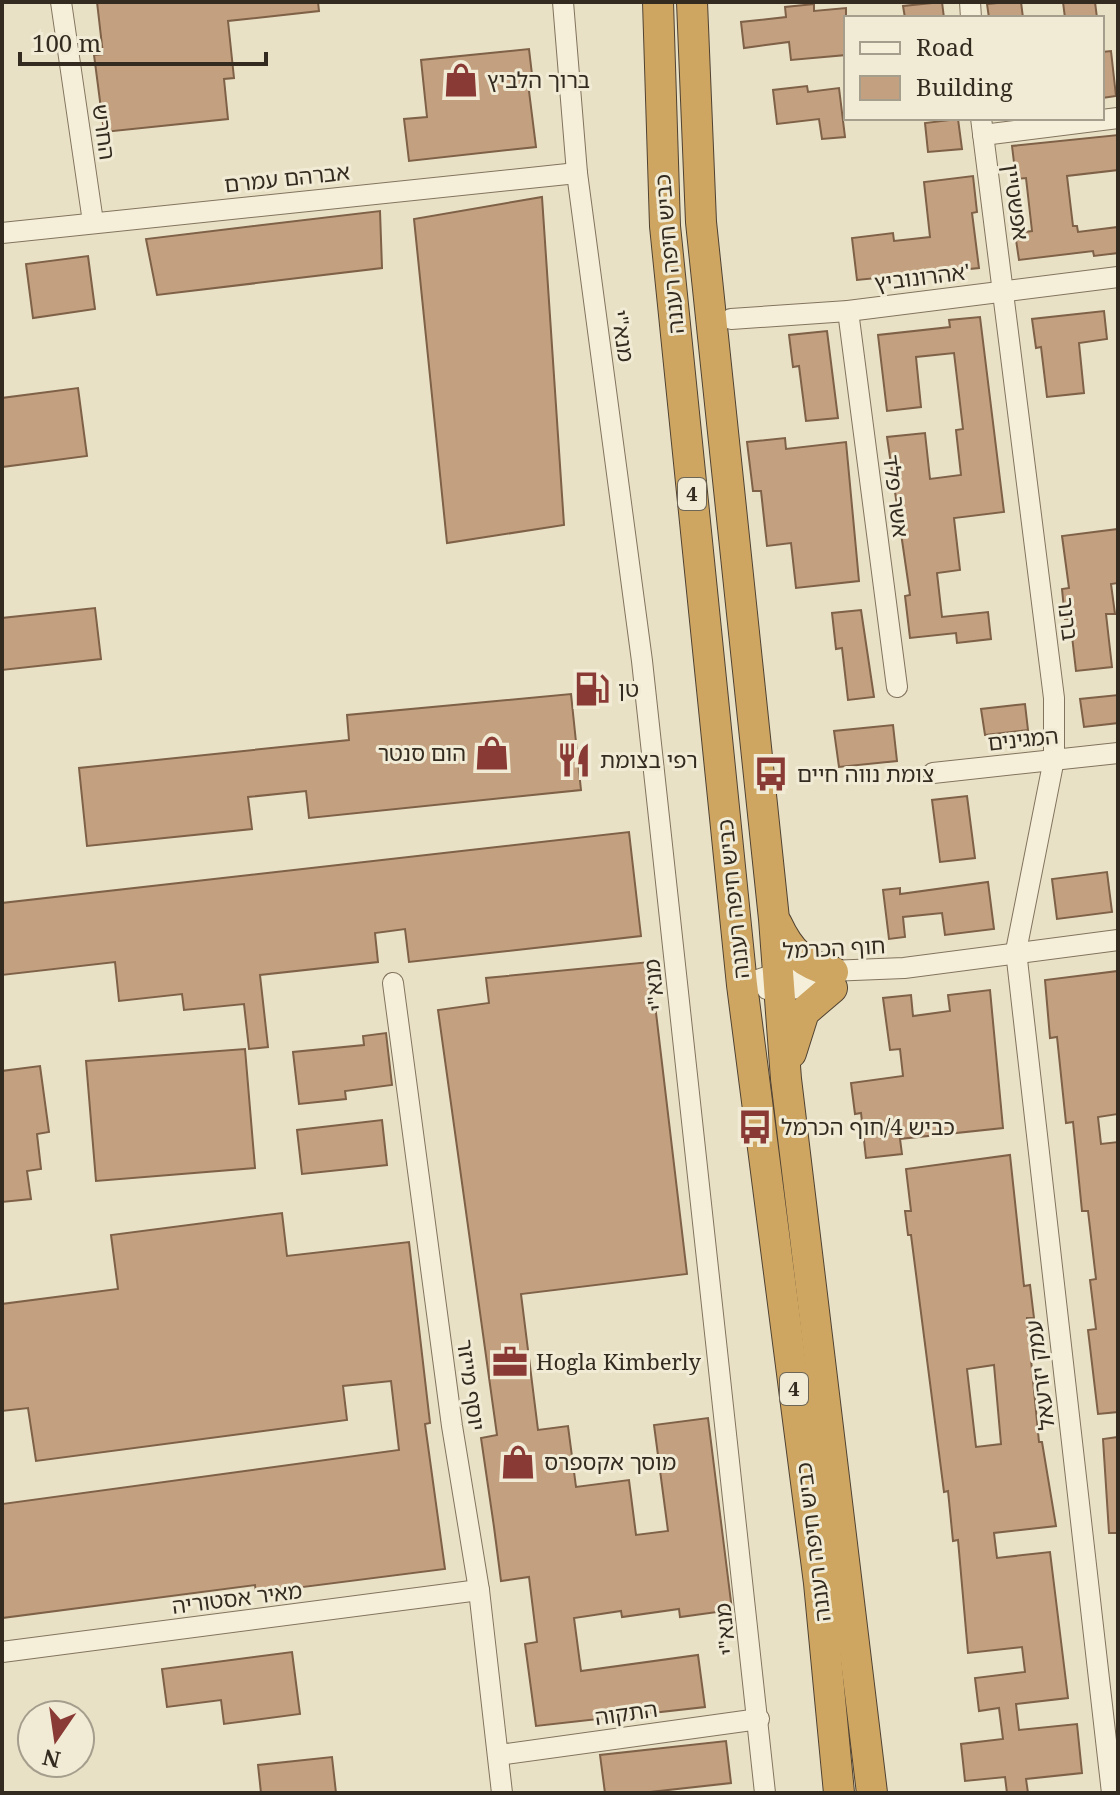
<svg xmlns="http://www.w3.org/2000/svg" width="1120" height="1795" viewBox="0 0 1120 1795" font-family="'Noto Serif','Noto Sans Hebrew',serif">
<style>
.building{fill:#c3a180;stroke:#7e6147;stroke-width:2;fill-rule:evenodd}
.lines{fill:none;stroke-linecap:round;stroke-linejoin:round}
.minor-casing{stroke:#82745e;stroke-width:22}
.highway-casing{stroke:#504232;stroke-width:32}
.minor{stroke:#f5eed8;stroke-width:20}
.highway{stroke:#cea661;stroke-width:30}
.labels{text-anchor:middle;stroke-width:6;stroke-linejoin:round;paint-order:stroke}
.shield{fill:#f1ebd5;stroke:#6d6556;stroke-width:2}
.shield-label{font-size:20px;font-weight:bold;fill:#342b20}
.poi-label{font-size:22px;fill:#342b20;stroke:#f1ebd5;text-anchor:start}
.street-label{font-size:22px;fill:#342b20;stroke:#f1ebd5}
</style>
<rect width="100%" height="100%" fill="#e9e1c6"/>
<g class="building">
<polygon points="97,2 318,2 319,11 228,21 234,78 224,79 228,119 104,132 94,55 103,54"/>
<polygon points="942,2 944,18 905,18 903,6"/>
<polygon points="1008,2 1021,2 1023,18 989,18 987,4"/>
<polygon points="1063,2 1095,2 1097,18 1065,18"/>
<polygon points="814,4 814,11 846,8 846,55 791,60 789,42 744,48 741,22 786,17 785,7"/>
<polygon points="529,49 533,83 528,83 536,147 409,161 404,119 427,117 421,60"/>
<polygon points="1111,51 1116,96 1102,98 1102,52"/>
<polygon points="807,86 808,92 839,88 845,137 822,139 819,119 777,124 773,90"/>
<polygon points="958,119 962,149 928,152 925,123"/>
<polygon points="1118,135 1118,170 1067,176 1073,226 1077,226 1078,232 1118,227 1118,253 1094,256 1093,251 1019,260 1015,233 1032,231 1026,178 1016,179 1012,146"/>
<polygon points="973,176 977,212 972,213 979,268 857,280 852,238 893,233 894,241 930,237 924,182"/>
<polygon points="542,197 564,525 447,543 414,219"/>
<polygon points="380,211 382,268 157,295 146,239"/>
<polygon points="88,256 95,309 33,318 26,264"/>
<polygon points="1104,311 1107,339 1079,343 1084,393 1047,397 1041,347 1036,348 1032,319"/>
<polygon points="980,317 1004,512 954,518 960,570 937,573 942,617 988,612 991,639 957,643 956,633 910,638 905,596 910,595 887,437 925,433 930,479 961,475 956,430 963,429 954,353 916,357 921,407 887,411 878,335 950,327 949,320"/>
<polygon points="827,331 838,418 806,421 799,366 793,367 789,335"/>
<polygon points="78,388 87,456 2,467 2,398"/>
<polygon points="785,438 786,449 846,442 859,581 796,588 791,543 767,546 761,491 753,491 747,442"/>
<polygon points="1118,529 1118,583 1111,584 1115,614 1106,614 1112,667 1076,671 1070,619 1065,619 1062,589 1069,588 1062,536"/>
<polygon points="95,608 101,659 2,670 2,618"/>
<polygon points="861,610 874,697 848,700 842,648 836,649 832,613"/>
<polygon points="571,694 581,790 309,818 306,791 248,797 252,829 87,846 79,768 349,740 347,715"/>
<polygon points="1118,695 1118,723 1084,727 1080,699"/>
<polygon points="1025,704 1028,730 985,735 981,709"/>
<polygon points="893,725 897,761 839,767 834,731"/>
<polygon points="967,796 975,858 940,862 932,800"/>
<polygon points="629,832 641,936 409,962 405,929 375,933 378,962 260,975 268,1047 249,1049 244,1004 184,1010 182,994 119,1001 115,962 2,975 2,903"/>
<polygon points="1107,872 1112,912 1057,919 1052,879"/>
<polygon points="988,882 994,929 945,935 942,913 903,917 905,937 889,939 883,890 900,888 900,894"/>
<polygon points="650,962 687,1274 521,1294 538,1430 568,1426 576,1487 629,1480 636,1535 668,1531 654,1425 708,1418 732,1610 680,1617 679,1609 622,1617 621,1611 574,1618 581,1671 698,1655 705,1707 536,1726 525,1644 537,1642 529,1577 501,1581 494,1527 481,1438 497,1435 438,1010 489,1003 486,978"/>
<polygon points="1118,971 1118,1114 1098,1117 1101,1144 1118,1142 1118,1412 1098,1414 1088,1330 1096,1329 1090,1280 1096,1279 1088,1211 1082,1211 1073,1122 1066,1123 1057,1037 1050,1038 1045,980"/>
<polygon points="990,990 1003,1128 900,1139 902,1154 866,1158 861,1113 855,1114 851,1083 903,1076 900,1049 890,1050 883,998 911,995 913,1016 950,1011 948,995"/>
<polygon points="386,1033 392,1085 345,1091 346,1099 299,1104 293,1052 364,1045 363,1036"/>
<polygon points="245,1049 255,1168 96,1181 86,1061"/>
<polygon points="40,1066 49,1132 37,1134 41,1169 27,1171 31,1199 2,1202 2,1071"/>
<polygon points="382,1120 387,1165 302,1174 297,1130"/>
<path d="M1010,1155L1024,1286L1030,1285L1034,1318H1027L1039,1442H1042L1056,1526L994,1533L997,1558L1050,1552L1068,1698L1016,1704L1019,1730L1077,1724L1082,1773L1026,1779L1028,1793H1007L1005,1777L965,1781L961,1744L1003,1739L999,1708L979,1711L975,1678L1025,1672L1022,1647L968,1653L958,1540L953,1541L948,1491L944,1492L911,1235H908L905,1211H911L906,1169ZM994,1365L1001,1444L976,1447L967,1369Z"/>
<polygon points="282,1213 287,1256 409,1242 430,1423 425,1424 445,1569 256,1593 255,1585 2,1618 2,1504 399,1450 391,1381 343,1386 347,1420 36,1461 28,1408 2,1411 2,1304 118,1289 111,1235"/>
<polygon points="1118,1437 1118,1533 1109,1533 1103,1439"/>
<polygon points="292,1652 300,1714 224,1724 221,1700 167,1707 162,1669"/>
<polygon points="726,1741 731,1783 641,1793 605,1793 600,1755"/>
<polygon points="332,1757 336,1793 261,1793 258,1765"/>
</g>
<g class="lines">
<g class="minor-casing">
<g id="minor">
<polyline points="61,2 93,222"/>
<polyline points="563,2 577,173 642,661 765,1793"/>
<polyline points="970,2 971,18"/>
<polyline points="981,118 1054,698 1054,759 1016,951 1112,1793"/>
<polyline points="983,135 1118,118"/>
<polyline points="2,233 577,173"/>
<polyline points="848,311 897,687"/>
<polyline points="731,319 848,311 1118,277"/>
<polyline points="933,773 1118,753"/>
<polyline points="393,983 452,1426 479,1590 502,1793"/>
<polyline points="742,985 779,973 904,968 1118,940"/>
<polyline points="767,989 831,988"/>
<polyline points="2,1652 479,1590"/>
<polyline points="499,1755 759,1719"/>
</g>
</g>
<g class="highway-casing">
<g id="highway">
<polyline points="658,2 665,226 742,985 819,1583 839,1793"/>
<polyline points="692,2 701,222 774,919 786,1079 872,1793"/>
<path d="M777,924C790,952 803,964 833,972"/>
<polyline points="791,1053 804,1012 832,988"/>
</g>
</g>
<use href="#minor" class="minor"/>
<use href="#highway" class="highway"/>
</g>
<defs>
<g id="shop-bare" transform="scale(2.76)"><path d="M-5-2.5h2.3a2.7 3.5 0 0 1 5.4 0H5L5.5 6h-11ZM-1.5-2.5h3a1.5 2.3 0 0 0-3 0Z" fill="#8a3a35" stroke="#f1ebd5" stroke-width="2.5" paint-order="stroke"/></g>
<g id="fuel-bare" transform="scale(2.76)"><path d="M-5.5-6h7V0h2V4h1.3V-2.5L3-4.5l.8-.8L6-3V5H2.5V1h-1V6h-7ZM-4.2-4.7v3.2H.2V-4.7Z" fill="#8a3a35" stroke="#f1ebd5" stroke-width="2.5" paint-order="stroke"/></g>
<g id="restaurant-bare" transform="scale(2.76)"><path d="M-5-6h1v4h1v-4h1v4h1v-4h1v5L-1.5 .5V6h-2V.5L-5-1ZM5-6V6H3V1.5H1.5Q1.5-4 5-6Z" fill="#8a3a35" stroke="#f1ebd5" stroke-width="2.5" paint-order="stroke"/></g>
<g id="bus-bare" transform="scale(2.76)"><path d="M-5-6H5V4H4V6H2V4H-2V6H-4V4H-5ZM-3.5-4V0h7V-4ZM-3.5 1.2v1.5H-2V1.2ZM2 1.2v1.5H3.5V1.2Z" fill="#8a3a35" stroke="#f1ebd5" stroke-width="2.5" paint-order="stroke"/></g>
<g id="office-bare" transform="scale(2.76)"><path d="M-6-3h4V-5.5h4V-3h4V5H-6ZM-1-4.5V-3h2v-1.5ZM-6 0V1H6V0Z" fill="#8a3a35" stroke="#f1ebd5" stroke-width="2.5" paint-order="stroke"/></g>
</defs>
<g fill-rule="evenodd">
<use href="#shop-bare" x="461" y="80"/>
<use href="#fuel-bare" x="592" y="689"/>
<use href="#shop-bare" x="492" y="753"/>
<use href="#restaurant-bare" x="574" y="760"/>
<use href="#bus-bare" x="771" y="774"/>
<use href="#bus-bare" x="755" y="1127"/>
<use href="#office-bare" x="510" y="1362"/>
<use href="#shop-bare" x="518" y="1462"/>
</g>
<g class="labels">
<g class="shield">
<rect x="678" y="478" width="28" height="32" rx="6"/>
<rect x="780" y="1373" width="28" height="32" rx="6"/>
</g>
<g class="shield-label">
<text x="692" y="501">4</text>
<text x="794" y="1396">4</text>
</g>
<g class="poi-label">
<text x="487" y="88">ברוך הלביץ</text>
<text x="618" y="697">טן</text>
<text x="466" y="761" text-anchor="end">הום סנטר</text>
<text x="600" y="768">רפי בצומת</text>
<text x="797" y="782">צומת נווה חיים</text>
<text x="781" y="1135">כביש 4/חוף הכרמל</text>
<text x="536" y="1370">Hogla Kimberly</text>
<text x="544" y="1470">מוסך אקספרס</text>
</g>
<g class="street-label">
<text transform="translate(104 132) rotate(82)" y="8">החרש</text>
<text transform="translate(287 178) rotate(-6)" y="8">אברהם עמרם</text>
<text transform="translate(1016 202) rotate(82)" y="8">אפשטיין</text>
<text transform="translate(669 254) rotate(-95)" y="8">כביש חיפה רעננה</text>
<text transform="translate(922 277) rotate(-7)" y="8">אהרונוביץ'</text>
<text transform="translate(623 336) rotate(82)" y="8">מנא"י</text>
<text transform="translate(896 496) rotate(83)" y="8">אשר פלד</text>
<text transform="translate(1068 619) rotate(83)" y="8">ברנר</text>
<text transform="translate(1023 739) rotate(-6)" y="8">המגינים</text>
<text transform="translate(733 899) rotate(-96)" y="8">כביש חיפה רעננה</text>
<text transform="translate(834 948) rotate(-3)" y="8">חוף הכרמל</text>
<text transform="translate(654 985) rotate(-96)" y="8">מנא"י</text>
<text transform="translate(1040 1375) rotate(-97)" y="8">עמק יזרעאל</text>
<text transform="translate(471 1385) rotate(82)" y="8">יוסף מייזר</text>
<text transform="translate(813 1542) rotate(-97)" y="8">כביש חיפה רעננה</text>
<text transform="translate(237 1598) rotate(-7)" y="8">מאיר אסטוריה</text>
<text transform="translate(725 1629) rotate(-96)" y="8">מנא"י</text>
<text transform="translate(626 1713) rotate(-8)" y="8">התקוה</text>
</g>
</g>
<rect width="1120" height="1795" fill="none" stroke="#342b20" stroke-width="8"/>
<rect x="844" y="16" width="260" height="104" fill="#f1ebd5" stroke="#a59e8d" stroke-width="2"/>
<rect x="860" y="42" width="40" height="12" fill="#f5eed8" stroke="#a59e8d" stroke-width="2"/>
<text x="916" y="56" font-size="24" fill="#342b20">Road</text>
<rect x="860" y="76" width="40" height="24" fill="#c3a180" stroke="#a59e8d" stroke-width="2"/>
<text x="916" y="96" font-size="24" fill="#342b20">Building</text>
<g transform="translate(56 1739) rotate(193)"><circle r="38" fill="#f1ebd5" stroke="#a59e8d" stroke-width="2"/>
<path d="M0-6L14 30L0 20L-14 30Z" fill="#8a3a35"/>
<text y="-12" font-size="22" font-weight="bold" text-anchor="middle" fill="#342b20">N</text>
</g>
<path d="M20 52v12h246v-12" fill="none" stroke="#342b20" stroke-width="4"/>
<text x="32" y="52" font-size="24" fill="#342b20" stroke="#f1ebd5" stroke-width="6" paint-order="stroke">100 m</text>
</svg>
